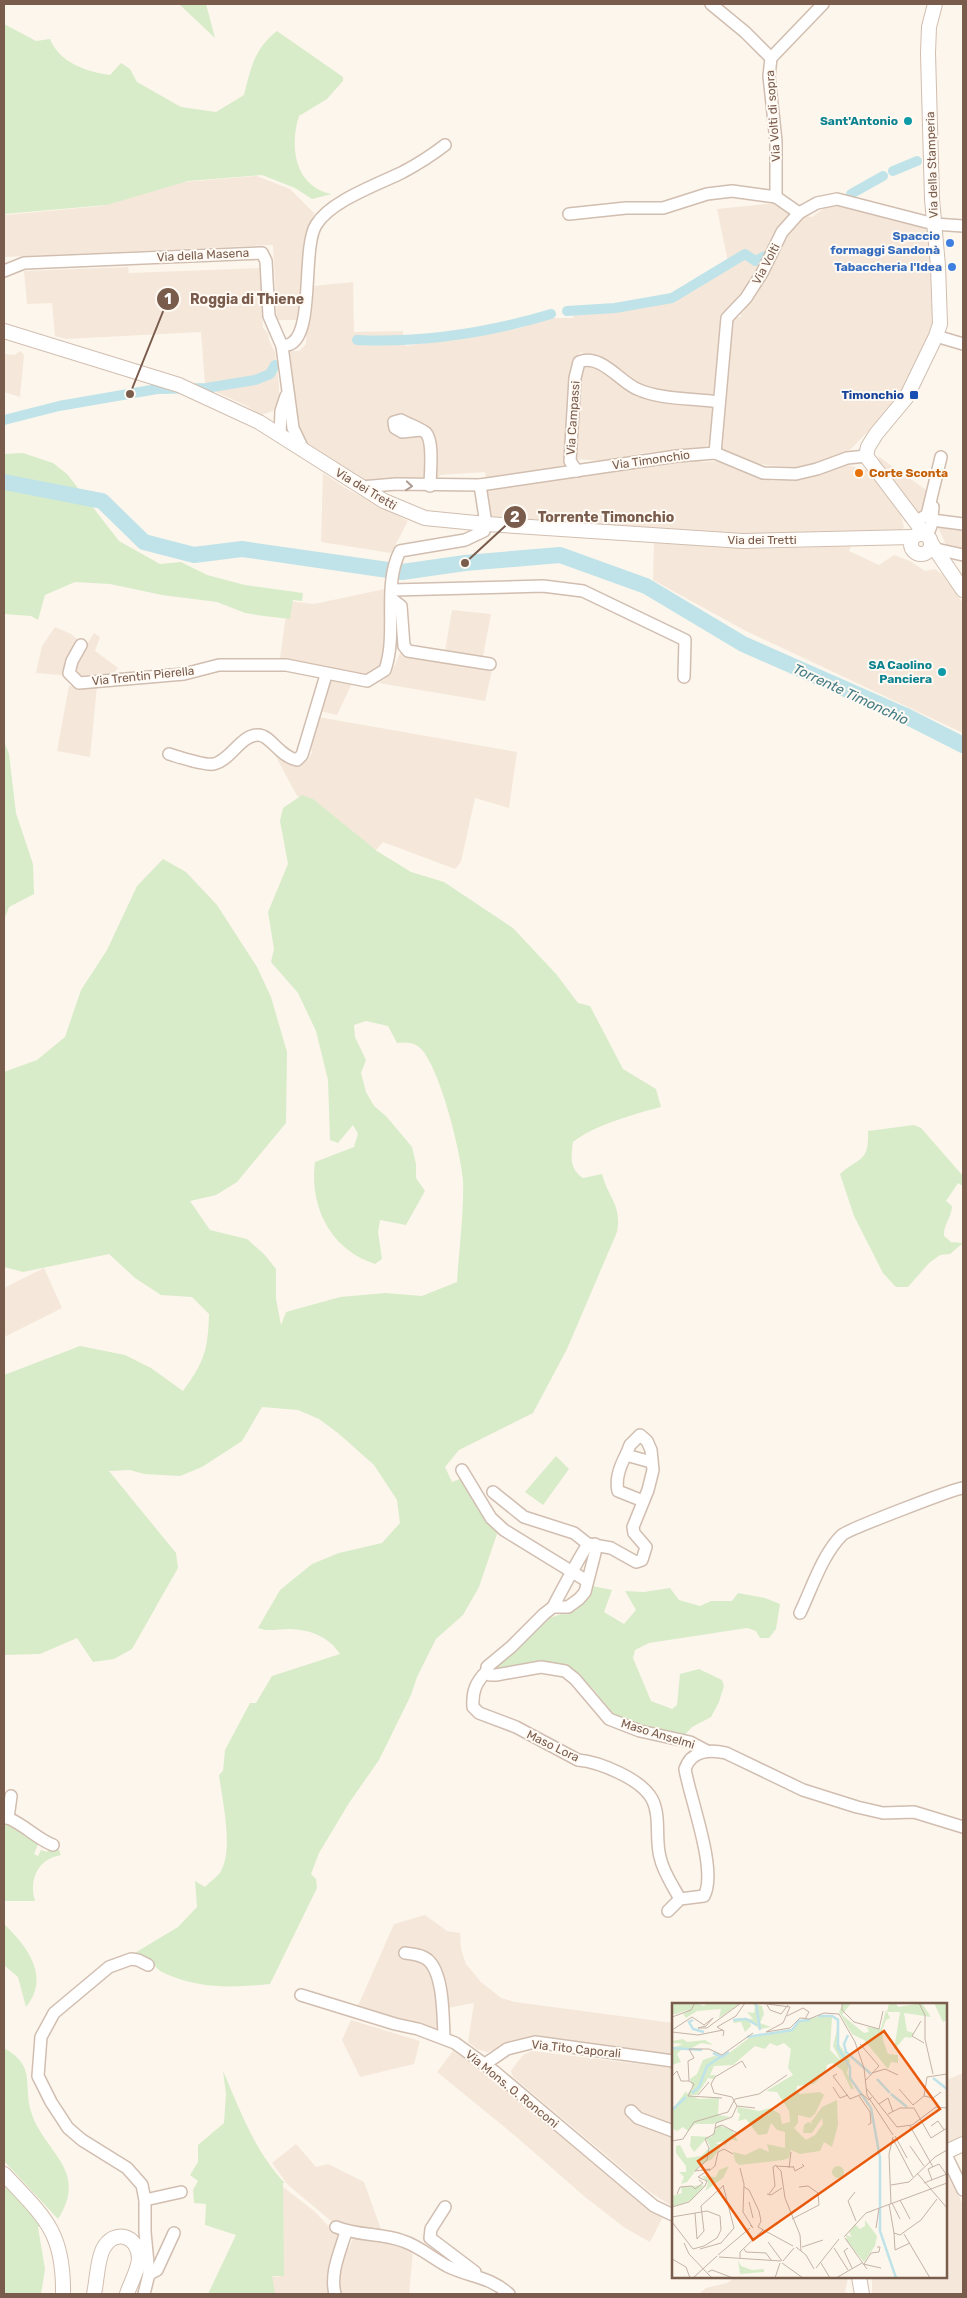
<svg xmlns="http://www.w3.org/2000/svg" width="967" height="2298" viewBox="0 0 967 2298" font-family="Rubik,sans-serif">
<style>
.residential{fill:#f5e8da}
.green{fill:#d8ecc9}
.lines{fill:none;stroke-linecap:round;stroke-linejoin:round}
.canal{stroke:#bfe3e8;stroke-width:10}
.river{stroke:#bfe3e8;stroke-width:16}
.minor-casing{stroke:#d1beb0;stroke-width:14}
.tertiary-casing{stroke:#d1beb0;stroke-width:16}
.minor{stroke:#fff;stroke-width:11}
.tertiary{stroke:#fff;stroke-width:14}
.oneway{stroke:#af9d94}
.culture-dot{fill:#0f9aa8;stroke:#fffaf3;stroke-width:2}
.shop-dot{fill:#3f7fe0;stroke:#fffaf3;stroke-width:2}
.transit-dot{fill:#1a4fb4;stroke:#fffaf3;stroke-width:2}
.food-dot{fill:#e8710a;stroke:#fffaf3;stroke-width:2}
.labels{text-anchor:middle;stroke-width:4;stroke-linejoin:round;paint-order:stroke}
.street-label{font-size:12px;fill:#7a5c4d;stroke:#fffaf3}
.culture-label{font-size:12px;font-weight:bold;fill:#0d838f;stroke:#fffaf3;text-anchor:end}
.shop-label{font-size:12px;font-weight:bold;fill:#366cbe;stroke:#fffaf3;text-anchor:end}
.transit-label{font-size:12px;font-weight:bold;fill:#164399;stroke:#fffaf3;text-anchor:end}
.food-label{font-size:12px;font-weight:bold;fill:#c56008;stroke:#fffaf3;text-anchor:start}
.water-label{font-size:14px;font-style:italic;fill:#437c86;stroke:#fffaf3}
.inset-river{fill:none;stroke:#bfe3e8;stroke-width:2.5}
.inset-road{fill:none;stroke:#c5b3a7;stroke-width:1}
.view{fill:#e8590c;fill-opacity:0.15;stroke:#e8590c;stroke-width:2.5}
.inset-edge{fill:none;stroke:#7a5c4d;stroke-width:2.5}
.leader{fill:none;stroke:#7a5c4d;stroke-width:2}
.callout-dot{fill:#7a5c4d;stroke:#fffaf3;stroke-width:2}
.mark-label{font-size:15px;text-anchor:middle;font-weight:bold;fill:#fff}
.callout-label{font-size:14px;text-anchor:middle;font-weight:bold;fill:#7a5c4d;stroke:#fffaf3;stroke-width:4;stroke-linejoin:round;paint-order:stroke}
</style>
<rect width="100%" height="100%" fill="#fdf6ec"/>
<g class="residential">
<polygon points="257,176 290,189 314,213 303,299 297,320 277,320 273,245 4,257 4,215 102,206 183,182"/>
<polygon points="776,203 791,214 754,282 726,313 717,387 714,388 713,398 643,388 594,357 581,352 577,356 568,468 486,480 485,472 441,475 435,480 362,480 310,446 303,439 293,417 290,351 299,351 306,344 307,314 312,314 313,286 353,282 354,332 403,331 403,344 406,346 520,328 546,318 573,318 574,310 671,296 728,262 717,209"/>
<polygon points="828,205 840,205 883,216 926,229 930,233 933,322 927,343 896,402 852,448 837,457 800,468 758,464 723,453 719,424 728,318 741,317 741,313 744,312 745,304 791,228 805,216 812,217"/>
<polygon points="128,267 129,273 260,268 263,328 268,333 269,340 275,352 279,386 279,401 273,411 261,415 245,405 207,388 205,383 201,332 66,339 55,336 52,303 27,304 24,271"/>
<polygon points="20,351 24,355 20,397 4,392 4,354 15,355"/>
<polygon points="579,365 608,369 630,389 715,406 711,443 704,447 643,453 605,461 573,459"/>
<polygon points="878,456 929,492 920,518 880,465"/>
<polygon points="702,458 703,462 723,461 772,481 804,479 844,464 870,471 900,511 904,527 901,531 745,535 588,524 580,521 490,518 485,493 487,489"/>
<polygon points="323,473 347,489 408,521 391,553 321,542"/>
<polygon points="937,525 963,527 963,549 947,547"/>
<polygon points="654,543 762,549 851,546 849,551 879,565 894,555 910,561 925,571 935,569 943,575 963,603 963,733 744,630 653,580"/>
<polygon points="385,589 388,598 388,660 371,675 360,675 326,666 280,658 288,601 314,604"/>
<polygon points="452,610 491,614 483,656 445,651"/>
<polygon points="55,627 71,634 86,646 94,633 100,637 95,651 118,668 114,673 74,676 36,673 42,646"/>
<polygon points="400,653 407,657 492,670 485,701 379,683 391,674"/>
<polygon points="333,678 352,683 337,715 320,711 325,691"/>
<polygon points="69,686 97,686 90,757 57,751"/>
<polygon points="318,717 517,752 509,808 475,798 461,862 455,869 383,842 376,850 308,800 297,796 274,753 292,764 308,760 312,752 310,743"/>
<polygon points="44,1268 62,1308 4,1337 4,1288"/>
<polygon points="425,1915 447,1931 460,1933 461,1949 466,1964 481,1982 501,1998 515,2002 673,2023 673,2055 534,2037 487,2052 477,2049 468,2042 474,2003 437,2010 438,2024 435,2030 357,2008 394,1924"/>
<polygon points="351,2020 420,2041 414,2064 360,2077 342,2040"/>
<polygon points="453,2051 475,2065 663,2217 650,2242 625,2228 585,2197 513,2134 437,2072"/>
<polygon points="532,2051 673,2068 673,2207 650,2192 513,2077 511,2071 516,2064 523,2055"/>
<polygon points="963,2073 963,2135 946,2144 946,2080"/>
<polygon points="296,2144 316,2167 328,2164 364,2182 383,2235 336,2225 288,2185 272,2163"/>
<polygon points="946,2168 963,2205 963,2294 872,2294 872,2277 946,2277"/>
<polygon points="278,2183 314,2211 333,2231 341,2233 332,2294 270,2294 267,2276 279,2277"/>
<polygon points="354,2237 397,2244 413,2251 409,2294 338,2294 338,2274 343,2253 346,2253"/>
<polygon points="736,2277 848,2277 845,2292 850,2294 699,2294 706,2288 727,2283"/>
</g>
<g class="green">
<polygon points="179,4 206,4 215,38"/>
<path d="M4,24L36,41L50,39C59,62 86,72 110,75L121,63L130,69L137,82L181,107L216,112L244,95C251,68 254,49 277,31L343,77V81L327,99L299,116C289,147 295,187 332,194L312,199L295,188L262,175L188,181L107,205L4,214Z"/>
<polygon points="23,453 53,463 67,474 119,541 160,564 181,562 207,575 245,585 303,593 302,601 293,600 290,619 264,616 245,613 217,602 162,595 110,584 75,582 45,595 38,620 31,616 4,614 4,454"/>
<polygon points="4,741 9,754 16,813 33,864 34,894 9,907 4,920"/>
<path d="M302,795L313,799L377,851L411,872L444,882L513,928L557,975L578,1003L590,1006L623,1069L656,1089L661,1107C635,1114 594,1125 573,1142C571,1156 569,1169 583,1178L602,1174C608,1198 622,1204 617,1232L567,1349L533,1413L459,1450L445,1467L452,1482L460,1479L466,1481L499,1528L479,1587L463,1615L436,1639L417,1677L411,1695L379,1760L349,1803L319,1853L311,1874L316,1879L317,1888L270,1984C233,1988 199,1989 164,1973C151,1967 153,1954 133,1954L178,1927L197,1907L195,1881L205,1887C209,1883 215,1878 219,1874C235,1853 222,1800 219,1775L223,1771L225,1750L250,1703H256L272,1676L340,1654C328,1636 311,1630 289,1629C278,1629 269,1632 258,1628L280,1590L312,1564L339,1553L382,1543L400,1523L397,1500L374,1465L338,1433L319,1419L298,1410L262,1407L242,1441L202,1467L180,1476L144,1474L130,1470L109,1471L176,1553L178,1568L132,1649L114,1659L93,1662L77,1638L40,1654L4,1655V1375L80,1346L125,1355L151,1368L183,1391C204,1362 208,1351 209,1314L192,1297L161,1295L135,1278L109,1254L23,1272L4,1267V1072L37,1060L65,1037L81,990L107,950L137,886L163,859L186,872L217,905L257,967L271,997L287,1052L286,1123L237,1182L216,1195L190,1201L210,1230L247,1239L264,1254L276,1269V1299L281,1325L286,1312L340,1297L385,1293L422,1296L457,1282C459,1249 464,1213 463,1180C461,1153 439,1063 419,1047C412,1042 406,1042 397,1043L388,1026L366,1021L354,1025L355,1037L366,1060L361,1073L366,1092L374,1106L386,1116L412,1147L416,1164V1178L425,1191L406,1225L380,1220L378,1232L382,1259L375,1264C331,1250 309,1207 315,1162L354,1147L358,1134L353,1125L338,1143L330,1140L328,1080L316,1031L298,993L271,962L274,949L268,912L288,864L280,821L283,808Z"/>
<path d="M914,1125L921,1128L963,1176V1186L958,1183L946,1201L952,1206C952,1217 943,1225 944,1236L951,1242L963,1243L950,1254L940,1255L929,1263L908,1287H896L883,1273L854,1216L840,1174C860,1156 869,1163 868,1131Z"/>
<polygon points="556,1456 569,1469 543,1505 525,1492"/>
<polygon points="592,1586 612,1590 604,1612 624,1624 636,1610 625,1591 644,1592 670,1588 679,1600 700,1606 711,1601 732,1601 738,1593 765,1598 780,1604 776,1629 769,1638 760,1638 756,1631 747,1628 649,1643 635,1650 633,1658 651,1701 672,1709 677,1705 680,1674 699,1669 722,1680 724,1686 719,1702 711,1717 692,1727 682,1738 639,1729 616,1717 594,1690 573,1671 491,1673 492,1666 511,1655 546,1619 577,1609 587,1600"/>
<path d="M4,1823H8L42,1843L38,1844L34,1854L38,1856L41,1850L47,1852L50,1846L59,1850L61,1855C37,1859 29,1880 35,1901H4Z"/>
<path d="M4,1924C27,1946 51,1977 26,2007L18,1977L4,1965Z"/>
<path d="M4,2048C35,2066 24,2080 30,2108C40,2150 91,2169 58,2219L4,2161Z"/>
<path d="M223,2071C240,2110 255,2152 285,2183H283L284,2276H272L275,2294H208L236,2235L205,2225L206,2204L194,2203L193,2190L198,2181L190,2175L198,2162V2145L224,2123L226,2094Z"/>
<polygon points="4,2175 48,2225 38,2227 45,2269 41,2294 4,2294"/>
</g>
<g class="lines">
<g class="canal">
<polyline points="893,171 917,161"/>
<polyline points="851,194 883,176"/>
<polyline points="567,311 615,308 672,298 745,254 755,261 765,256"/>
<path d="M357,340C423,343 488,333 551,314"/>
<polyline points="4,420 59,406 157,389 206,388 255,380 270,374 275,365"/>
</g>
<polyline class="river" points="4,482 102,501 144,542 194,555 242,549 402,572 465,563 560,555 646,586 743,644 904,715 963,745"/>
<g class="minor-casing">
<g id="minor">
<polyline points="711,4 745,32 771,58 769,76 776,141 776,197 799,213"/>
<polyline points="771,58 823,4"/>
<polyline points="569,214 626,208 663,208 707,194 732,191 776,197"/>
<polyline points="4,271 24,263 262,253 266,261 269,316 282,346 293,428 303,449"/>
<polyline points="936,336 963,344"/>
<path d="M282,346C285,345 290,345 292,343C314,329 302,248 316,225C330,201 379,184 403,172C418,164 432,155 445,145"/>
<path d="M421,430L402,432L395,428L394,422L401,420C408,424 420,428 426,433C434,442 430,474 430,486"/>
<polyline points="280,435 281,411 286,396"/>
<polyline points="715,453 727,318 746,298 762,273 782,232 799,213 817,203 837,199 934,224 963,226"/>
<path d="M577,471L570,461L575,378L579,362C601,353 620,382 637,389C661,400 693,398 719,402"/>
<polyline points="361,487 396,484 480,485 677,456 715,453 763,473 796,474 817,469 847,458 866,456"/>
<polyline points="910,516 918,520 927,515 941,457"/>
<polyline points="932,520 963,524"/>
<polyline points="927,536 931,526 933,507"/>
<polyline points="936,549 963,555"/>
<polyline points="393,590 543,586 583,591 685,640 684,677"/>
<polyline points="392,599 401,606 404,646 408,651 490,664"/>
<path d="M81,645L72,661L69,673L79,683L184,674L219,665H286L367,681L385,670C398,632 382,587 400,551L465,540L484,531L486,524L480,485"/>
<path d="M169,754C179,757 205,766 214,764C231,760 241,734 259,735C271,736 279,756 297,760L302,755L326,675"/>
<polyline points="462,1470 491,1518 504,1530 587,1581"/>
<polyline points="493,1492 524,1517 574,1533 588,1544"/>
<path d="M643,1501L618,1491C615,1478 620,1466 626,1455L651,1462"/>
<polyline points="595,1544 595,1553 585,1592 579,1599 568,1607 553,1607 544,1614 511,1647 487,1667 487,1672 490,1675 496,1675 541,1667 565,1671 575,1679 609,1719 640,1731 690,1742 707,1751"/>
<path d="M553,1607C564,1586 575,1565 588,1544L611,1548L636,1562L642,1560L646,1547L634,1533L633,1527L648,1490L653,1470L651,1450L647,1441L640,1435L630,1445L626,1455"/>
<path d="M800,1613C812,1588 822,1555 842,1535C847,1530 953,1489 963,1488"/>
<path d="M487,1671C476,1682 472,1691 473,1707L479,1713L516,1727L578,1760C600,1762 641,1779 652,1799C661,1816 655,1839 660,1857C663,1872 673,1886 680,1899"/>
<polyline points="4,1818 8,1818 11,1796"/>
<path d="M8,1818C25,1825 37,1839 53,1845"/>
<path d="M668,1911L680,1899L704,1896C718,1871 690,1799 685,1769C691,1751 709,1749 726,1753L803,1790L857,1807L883,1813L914,1812L963,1827"/>
<path d="M405,1953C413,1954 422,1955 428,1960C444,1974 443,2018 444,2037"/>
<polyline points="301,1995 395,2024 418,2029 455,2043 495,2072 654,2206 673,2215"/>
<polyline points="485,2064 507,2049 535,2042 673,2061"/>
<polyline points="631,2111 638,2118 673,2131"/>
<polyline points="946,2155 963,2190"/>
<polyline points="145,2200 181,2192"/>
<polyline points="445,2207 431,2229 430,2238 475,2272"/>
<path d="M336,2227C358,2236 381,2233 403,2241C419,2246 432,2258 447,2266C469,2277 489,2276 509,2294"/>
<polyline points="149,2274 157,2270 174,2233"/>
<polyline points="144,2294 149,2274 145,2232 145,2200 142,2185 127,2168 82,2140 68,2128 51,2102 38,2076 41,2037 54,2013 109,1967 131,1959 138,1960 148,1965"/>
<path d="M335,2294C330,2274 339,2254 345,2235"/>
</g>
</g>
<g class="tertiary-casing">
<g id="tertiary">
<polyline points="4,331 179,385 259,422 384,501 425,518 486,524 743,541 912,537"/>
<circle cx="921" cy="544" r="10"/>
<polyline points="925,534 866,456 868,447 876,434 906,398 936,336 940,324 938,266 932,199 928,53 929,27 935,4"/>
<polyline points="931,543 963,590"/>
<polyline points="946,2152 963,2144"/>
<path d="M4,2174C44,2217 64,2231 63,2294"/>
<polyline points="859,2277 862,2294"/>
<path d="M94,2294C97,2281 97,2261 103,2249C114,2228 138,2235 139,2258C139,2269 130,2284 127,2294"/>
</g>
</g>
<use href="#minor" class="minor"/>
<use href="#tertiary" class="tertiary"/>
</g>
<defs><path id="oneway-chevron" d="M-2-3.5L2.5 0L-2 3.5" fill="none" stroke-width="1.6" stroke-linecap="round" stroke-linejoin="round" transform="scale(1.25)"/></defs>
<use class="oneway" href="#oneway-chevron" transform="translate(409 486) rotate(5)"/>
<g class="culture-dot">
<circle cx="908" cy="121" r="5"/>
<circle cx="942" cy="672" r="5"/>
</g>
<g class="shop-dot">
<circle cx="950" cy="243" r="5"/>
<circle cx="952" cy="267" r="5"/>
</g>
<rect class="transit-dot" x="909" y="390" width="10" height="10" rx="2.5"/>
<circle class="food-dot" cx="859" cy="473" r="5"/>
<g class="labels">
<g class="street-label">
<text transform="translate(773 116) rotate(-94)" y="4">Via Volti di sopra</text>
<text transform="translate(932 165) rotate(-92)" y="4">Via della Stamperia</text>
<text transform="translate(203 255) rotate(-3)" y="4">Via della Masena</text>
<text transform="translate(766 264) rotate(-62)" y="4">Via Volti</text>
<text transform="translate(573 418) rotate(-86)" y="4">Via Campassi</text>
<text transform="translate(651 460) rotate(-8)" y="4">Via Timonchio</text>
<text transform="translate(366 489) rotate(31)" y="4">Via dei Tretti</text>
<text x="762" y="544">Via dei Tretti</text>
<text transform="translate(143 676) rotate(-6)" y="4">Via Trentin Pierella</text>
<text transform="translate(658 1734) rotate(17)" y="4">Maso Anselmi</text>
<text transform="translate(553 1746) rotate(26)" y="4">Maso Lora</text>
<text transform="translate(576 2049) rotate(6)" y="4">Via Tito Caporali</text>
<text transform="translate(512 2089) rotate(39)" y="4">Via Mons. O. Ronconi</text>
</g>
<g class="culture-label">
<text x="898" y="125">Sant'Antonio</text>
<text x="932" y="669">SA Caolino<tspan x="932" dy="14">Panciera</tspan></text>
</g>
<g class="shop-label">
<text x="940" y="240">Spaccio<tspan x="940" dy="14">formaggi Sandonà</tspan></text>
<text x="942" y="271">Tabaccheria l'Idea</text>
</g>
<g class="transit-label">
<text x="904" y="399">Timonchio</text>
</g>
<g class="food-label">
<text x="869" y="477">Corte Sconta</text>
</g>
<g class="water-label">
<text transform="translate(851 694) rotate(25)" y="5">Torrente Timonchio</text>
</g>
</g>
<g transform="translate(672 2003)">
<rect width="275" height="275" fill="#fdf6ec"/>
<path d="M0,0H22L21,5L4,11H0ZM24,0L32,3L35,0H69L47,15L49,6L25,8L14,15L11,11ZM80,0L90,3L92,11L88,20L99,24L88,26L78,19L79,23L73,29L69,19L62,20L61,17L67,15L81,16L75,9L82,10L83,3ZM171,0H179L170,12L192,30L197,29L195,24L209,26L214,7L218,15L214,17L210,27L211,37L216,51L226,52V60L219,59L216,66L192,37L180,31L167,9ZM217,0H224L226,4L250,0L259,14L232,10L235,28L242,30L239,35L233,34L222,47L228,9H215ZM262,0H275V17L271,19ZM148,13L160,14L158,47L169,58L161,43L167,18L166,40L178,57L175,70L182,86H179L170,67L160,60L155,62L153,70L142,81L125,83L124,88L128,91L148,89L152,92L143,111L138,115L126,112V120L122,125L134,137L143,132L151,121L150,115L140,130H131L132,122L136,119L141,121L139,119L150,104L165,97L166,122L160,144L152,139L148,148L128,151L119,147L117,155L111,157L67,162L63,158L61,149L73,152L88,145L97,149L95,141L113,145V129L105,127L99,120L95,131L86,132L74,116L66,118L68,111L65,109L66,104L87,108L98,105L108,111L110,121L118,119L117,108L105,89L94,88L121,72L116,65L119,46L112,40L105,43L98,40L93,46L83,43L61,62L42,63L38,72H44L41,76L36,75L25,92H18L27,96L47,95L46,112L58,114L41,121H23L16,128L11,124L5,128L0,125V107L14,88L15,91L21,85L18,76L25,71L31,57L42,53L52,54L77,35L120,27L128,18ZM11,36L15,39L33,37L41,42L29,40L18,46L9,47L5,51L9,59L0,62V45L11,41L0,40V38ZM46,122L60,127L66,138L58,136L52,144L53,138L43,140L50,142L40,156L28,162L15,179L9,181L12,174L7,169H14V163L4,150V143L8,142L15,155L29,153L37,145L36,155L38,143L34,136L22,149L18,143L19,133L39,134ZM160 169a6 6 0 1 1 12 0a6 6 0 1 1-12 0ZM57,163L51,175L33,188L36,180L30,173L44,174L47,167ZM33,182L20,197L0,204V193L10,190L9,184ZM193,217L205,233L203,243L192,259L175,238L174,232L180,234L177,229L183,221L188,226L193,223ZM66,257L69,263L80,267L92,266V269L68,271Z" fill="#d8ecc9"/>
<path class="inset-river" d="M84,0L88,27M146,13H160L166,17V45L178,64V75L199,105L208,155V228L224,275M21,17L17,19L21,26L32,29M61,17L74,16L85,22M176,32L172,41L174,49L199,71M75,34L120,27L127,18L138,17M0,45L30,47M41,50L50,54L57,49M261,75L275,86M205,76L218,90M20,90L27,84L35,63L48,54M219,91L235,104M0,107L14,94"/>
<path class="inset-road" d="M88,0L118,4L111,20L94,29L118,25L128,15L137,16L152,10L167,11L183,39L192,65L195,92L221,132M170,0V7L182,19L207,26L211,8M247,0L253,12V36L261,71M95,2L98,7L109,11L116,2M115,13L131,5L137,9L133,16M0,14L19,7L23,0M249,18L240,33L252,40M0,27L20,14L32,22L41,15L34,23L26,25H35L69,0M0,29L26,32L51,27M51,33L52,28L45,24L64,13L73,0M188,41L207,63L193,78M200,70L213,66L226,72M165,71L161,73L178,96L190,91L197,97L200,94M0,73L5,68L9,78H17M17,78L16,58L22,55L17,46H37L50,52L81,30M17,78L22,81L16,93L50,95M161,84L168,95L176,92M194,85L225,124M227,86L241,102M26,92L37,79M187,93L198,109L199,120L196,122M252,93L261,95L269,89M63,96L87,91L115,72M207,101L216,95L221,109M241,102L252,93L255,74L275,71M65,103L60,94L42,90L39,81L43,74L70,58L74,65M65,103L83,105M216,111L228,105H242L259,135L275,125M238,123L261,164M259,123L266,118L272,127M225,124L240,122L264,104L275,105M43,125L50,122L67,131M223,133L235,155M221,136L241,174M0,138L11,136L22,119L56,109L63,96M238,143L252,163M121,163L123,168L132,163L130,161M121,164L104,163L109,168L113,195L128,232L129,248M68,165L72,181L71,209L81,225L78,222M117,165L119,149M37,168L43,163L46,149L52,146L61,151M245,170L275,205M26,174L38,166L23,168L35,157L37,145L33,136L42,131L44,120L60,114L65,103M260,177L256,166L267,161L274,171M252,180L275,171M219,182L237,179L263,154L275,147M72,184L77,187L87,208L89,218L86,224M183,189L176,198L184,218M5,191L8,184L20,183L23,186L31,180L27,177M95,191L99,192L110,185M97,191L103,183L101,164L104,162M228,197L238,216M77,199L81,215M220,200L228,216M217,201L222,230L228,232L249,217L265,196M219,201L217,151L221,134M0,204L17,199L33,183L35,178L26,174M23,210L25,236L32,228L29,203L51,183M0,214L35,208L48,213L49,227L45,235L32,243L21,246L0,219M120,216L147,202L146,190L136,183L127,184M86,224L121,243M204,225L207,205M222,230L223,247M232,231L258,275M172,234L194,210L275,180M173,235L195,266M96,239L110,258M12,240L17,251L40,275M124,244L134,252L142,266M130,244L151,237M162,245L176,267M176,245L172,248L180,265M28,246L49,240L62,225L51,182M72,246L74,249L94,250L99,257M223,247L238,240M46,252L78,225M47,254L109,258M68,255V249L91,227M0,256L14,264L18,275M111,258L122,245M110,260L131,275M149,260L158,275M191,261L209,265M192,261L199,250L207,249L208,244H205M144,265L167,236M36,269L40,267L61,275M21,275L45,253M103,275L108,260M164,275L190,260"/>
<path class="view" d="M212,28L268,106L81,237L26,158Z"/>
<rect width="275" height="275" class="inset-edge"/>
</g>
<path class="leader" d="M130 394L168 299M465 563L515 517"/>
<g class="callout-dot">
<circle cx="130" cy="394" r="5"/>
<circle cx="465" cy="563" r="5"/>
<circle cx="168" cy="299" r="12"/>
<circle cx="515" cy="517" r="12"/>
</g>
<g class="mark-label">
<text x="168" y="304">1</text>
<text x="515" y="522">2</text>
</g>
<g class="callout-label">
<text x="247" y="304">Roggia di Thiene</text>
<text x="606" y="522">Torrente Timonchio</text>
</g>
<rect width="967" height="2298" fill="none" stroke="#7a5c4d" stroke-width="10"/>
</svg>
